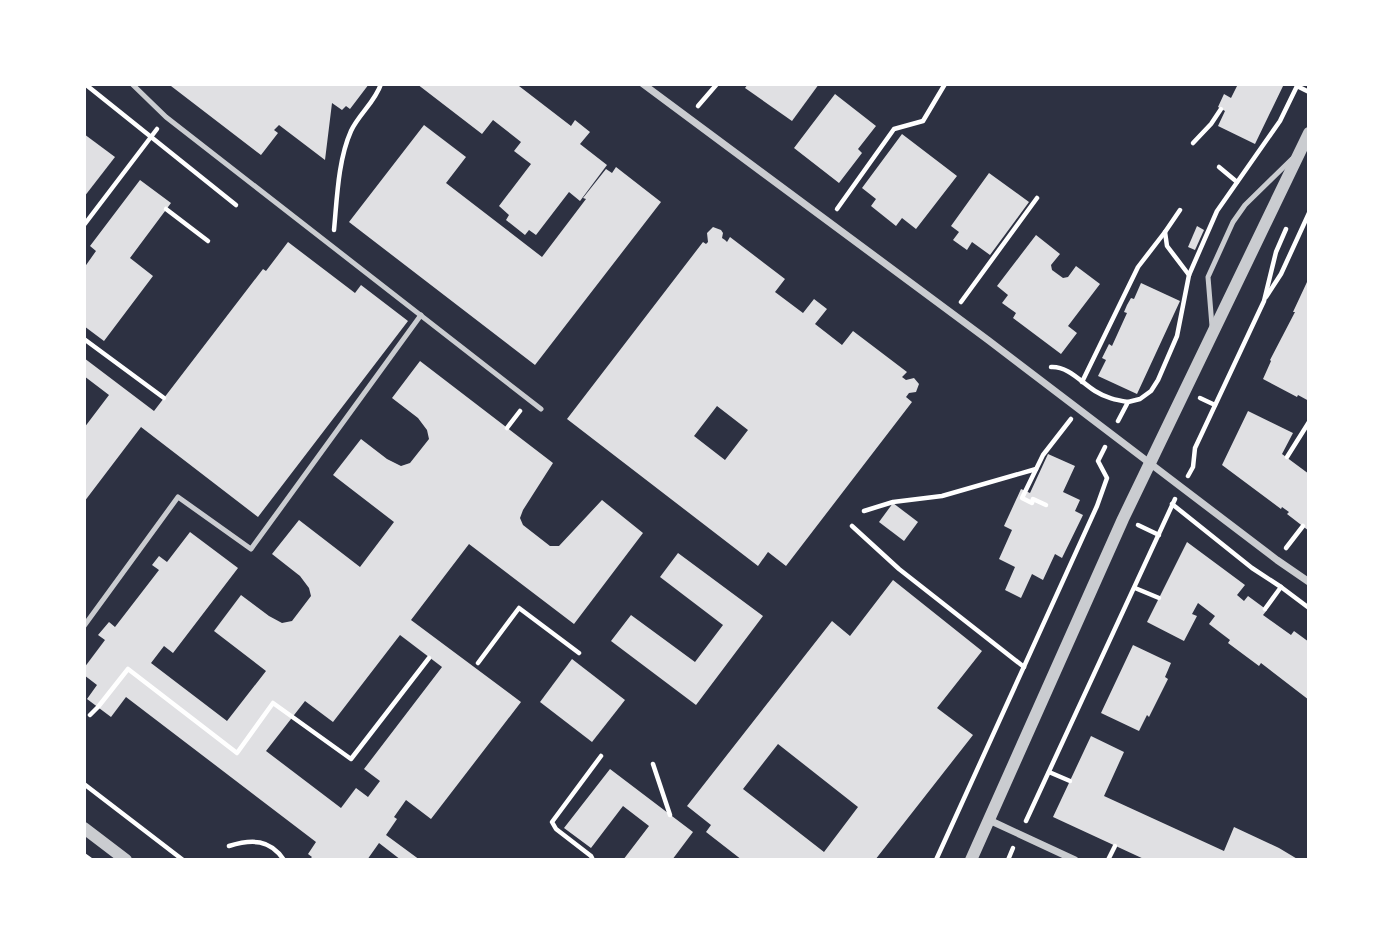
<svg xmlns="http://www.w3.org/2000/svg" width="1393" height="944" viewBox="0 0 1393 944" font-family="'Space Grotesk',sans-serif">
<style>
.building{fill:#e0e0e3;fill-rule:evenodd}
.lines{fill:none;stroke-linecap:round;stroke-linejoin:round}
.path{stroke:#fff;stroke-width:4.5}
.service{stroke:#caccd0;stroke-width:5}
.minor{stroke:#caccd0;stroke-width:7}
.tertiary{stroke:#caccd0;stroke-width:12}
</style>
<rect width="100%" height="100%" fill="#2d3142"/>
<g class="building">
<polygon points="173,84 369,84 350,109 346,106 342,110 332,103 325,160 279,125 274,130 278,133 261,155 171,86"/>
<polygon points="417,84 520,84 519,86 571,126 575,120 590,132 580,144 607,165 580,201 569,192 536,235 529,230 525,235 506,220 509,215 499,206 531,164 514,151 521,142 493,120 482,134"/>
<polygon points="748,84 819,84 792,121 745,88"/>
<polygon points="1238,84 1284,84 1255,144 1218,126 1225,111 1218,107 1224,94 1231,98"/>
<polygon points="835,94 876,126 858,149 862,153 839,183 794,148"/>
<polygon points="424,125 466,157 446,183 542,257 586,199 583,198 606,169 612,173 616,167 661,202 535,365 349,222"/>
<polygon points="84,134 115,157 84,197"/>
<polygon points="902,134 957,176 916,229 902,218 896,226 871,206 876,199 862,188"/>
<polygon points="989,173 1029,202 990,255 972,242 967,250 953,240 959,232 951,226"/>
<polygon points="140,180 171,203 130,258 153,276 104,341 84,326 84,268 96,251 90,246"/>
<polygon points="1197,226 1204,230 1195,250 1188,247"/>
<path d="M713,227L721,230L723,233L722,238L725,240L727,242L730,237L785,279L775,292L803,313L814,299L827,309L815,324L842,345L853,331L907,372L902,377L906,380L914,378L919,384L916,392L909,393L906,397L912,402L786,566L768,552L758,566L567,419L703,242L706,244L708,242L707,233ZM717,406L748,430L725,460L694,436Z"/>
<polygon points="1036,235 1060,254 1051,265 1052,270 1063,278 1068,277 1076,266 1100,284 1068,326 1077,333 1061,354 1013,318 1016,313 1002,303 1008,295 997,286"/>
<polygon points="288,242 355,293 361,285 408,321 258,517 141,427 84,502 84,428 109,395 84,376 84,358 154,411 263,269 266,271"/>
<polygon points="1307,282 1309,283 1309,401 1298,395 1297,397 1263,379 1271,361 1270,360 1295,312 1293,312"/>
<polygon points="1141,283 1180,301 1137,394 1098,376 1106,360 1102,358 1109,344 1112,346 1127,313 1124,312 1127,305 1131,298 1134,299"/>
<path d="M420,361L553,463L523,510L520,518L523,525L550,546H559L602,500L643,533L574,624L469,544L411,620L521,702L431,819L406,800L394,817L397,819L386,835L420,860H401L379,843L367,860H309L312,857L308,854L316,842L126,697L111,717L87,699L97,685L84,675V668L105,640L98,635L109,622L115,627L159,570L152,565L159,556L167,562L190,532L238,568L173,653L164,646L151,663L227,721L266,671L214,631L241,595L269,616L282,623L292,621L311,596L309,588L300,576L272,554L299,520L360,567L394,522L333,475L361,439L387,459L401,466L410,463L429,439L427,430L418,418L392,398ZM400,635L442,667L364,769L380,781L368,797L356,788L341,808L266,751L305,701L333,722Z"/>
<polygon points="1248,411 1293,433 1282,454 1309,474 1309,531 1287,514 1289,512 1282,507 1281,509 1222,465"/>
<polygon points="1048,454 1075,466 1063,492 1080,500 1075,511 1083,515 1062,558 1055,554 1043,580 1032,574 1021,598 1005,590 1015,567 999,559 1012,530 1004,526 1021,489 1030,493"/>
<polygon points="893,503 918,522 904,541 879,522"/>
<polygon points="1187,542 1245,585 1237,595 1244,601 1248,596 1267,610 1263,615 1291,635 1294,631 1309,642 1309,700 1261,663 1259,666 1228,643 1230,640 1209,624 1215,616 1198,603 1192,614 1197,616 1184,641 1147,622"/>
<polygon points="678,553 763,616 696,705 611,641 631,615 695,662 723,625 660,577"/>
<path d="M893,580L982,651L937,708L973,735L875,860H742L706,832L711,825L687,806L832,621L850,636ZM778,744L858,807L824,852L743,789Z"/>
<polygon points="1133,645 1171,663 1165,677 1168,679 1149,717 1147,715 1139,731 1101,713"/>
<polygon points="572,659 625,700 592,742 540,702"/>
<polygon points="1091,736 1124,752 1104,796 1224,851 1234,827 1279,848 1299,860 1146,860 1053,817"/>
<polygon points="610,769 693,832 672,860 623,860 649,826 623,806 591,848 564,828"/>
</g>
<g class="lines">
<g class="path">
<polyline points="85,84 236,205"/>
<polyline points="1297,86 1309,92"/>
<polyline points="698,106 717,84"/>
<polyline points="1193,143 1211,124 1221,109"/>
<polyline points="1219,167 1237,182"/>
<polyline points="166,209 208,241"/>
<polyline points="837,209 894,129 923,121 945,84"/>
<polyline points="1180,210 1165,232 1167,246 1189,275"/>
<polyline points="84,225 157,129"/>
<path d="M334,230C337,199 338,160 351,131C359,114 375,102 381,84"/>
<polyline points="1266,297 1281,274 1309,213"/>
<polyline points="961,302 1037,198"/>
<polyline points="84,339 164,398"/>
<path d="M1051,367C1068,366 1081,382 1095,391C1106,398 1116,400 1128,402"/>
<polyline points="1082,382 1138,267 1165,232"/>
<polyline points="1200,398 1215,405"/>
<polyline points="1118,421 1128,402 1140,399 1151,391 1158,380 1177,336 1189,275 1217,211 1280,121 1298,84"/>
<polyline points="507,428 520,411"/>
<polyline points="1287,457 1309,422"/>
<polyline points="1188,476 1193,467 1195,448 1264,301 1276,252 1286,229"/>
<polyline points="1172,504 1252,568 1281,587 1309,608"/>
<polyline points="1046,505 1033,499 1032,503 1022,498 1043,455 1071,419"/>
<polyline points="864,511 893,502 942,496 1036,469"/>
<polyline points="1138,525 1159,535"/>
<polyline points="852,526 899,569 1024,667"/>
<polyline points="1286,548 1303,526"/>
<polyline points="1135,588 1159,598"/>
<polyline points="1265,609 1281,587"/>
<polyline points="478,663 519,608 579,653"/>
<polyline points="90,715 98,707 128,669 237,753 273,703 351,759 429,658"/>
<polyline points="653,764 670,815"/>
<polyline points="1049,772 1070,781"/>
<polyline points="84,784 183,860"/>
<polyline points="1026,821 1175,499"/>
<path d="M229,846C252,839 270,839 284,860"/>
<polyline points="84,855 91,860"/>
<polyline points="593,860 591,856 556,829 552,822 601,756"/>
<polyline points="936,860 1097,506 1107,478 1098,461 1105,447"/>
<polyline points="1008,860 1013,848"/>
<polyline points="1108,860 1115,846"/>
</g>
<g class="service">
<polyline points="132,84 166,117 541,409"/>
<polyline points="1212,326 1208,277 1233,222 1245,205 1292,159"/>
<polyline points="84,626 178,497 251,549 421,315"/>
</g>
<g class="minor">
<polyline points="643,84 988,340 1277,560 1309,582"/>
<polyline points="989,820 1075,860"/>
</g>
<g class="tertiary">
<polyline points="84,828 126,860"/>
<polyline points="971,860 1123,519 1309,133"/>
</g>
</g>
<rect width="1393" height="944" fill="none" stroke="#ffffff" stroke-width="172"/>
</svg>
